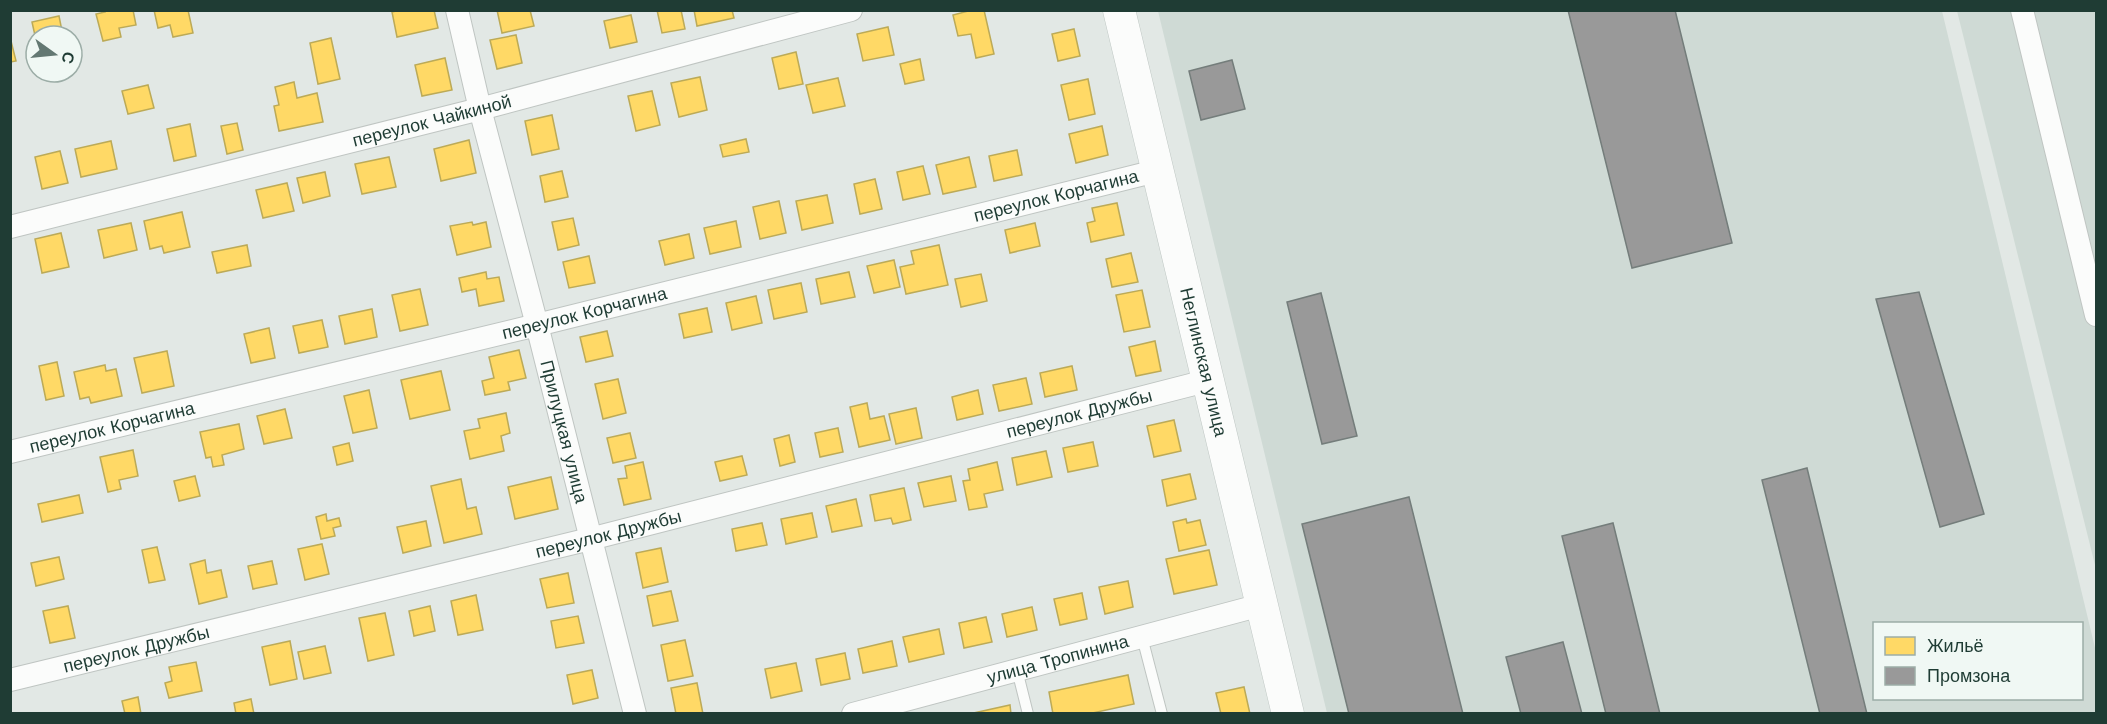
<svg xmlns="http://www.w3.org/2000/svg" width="2107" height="724" viewBox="0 0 2107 724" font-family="'Work Sans',sans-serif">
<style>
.built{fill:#cfdad5;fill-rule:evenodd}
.homes{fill:#ffd966;stroke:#bcaa57;stroke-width:1.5}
.industry{fill:#999;stroke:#747d7b;stroke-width:1.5}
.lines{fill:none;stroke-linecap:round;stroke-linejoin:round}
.lane-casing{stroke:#bfc5c2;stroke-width:12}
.street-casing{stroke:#bfc5c2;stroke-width:24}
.secondary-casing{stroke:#bec6c3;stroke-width:33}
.lane{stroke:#fbfcfb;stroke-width:10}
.street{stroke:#fbfcfb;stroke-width:22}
.secondary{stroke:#fbfcfb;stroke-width:32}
.labels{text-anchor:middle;stroke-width:6;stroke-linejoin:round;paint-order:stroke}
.street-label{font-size:18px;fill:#1f3c34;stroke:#f0f8f4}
</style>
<rect width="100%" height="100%" fill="#e2e8e5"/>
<g class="built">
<path d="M1158,11H1942L2096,652V713H1327ZM1874,624H2082V698H1874Z"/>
<polygon points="1957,11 2096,11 2096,569"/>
</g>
<g class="homes">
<polygon points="104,10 133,10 136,25 119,28 121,37 103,41 96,14 105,12"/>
<polygon points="154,10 188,10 193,33 173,37 170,25 158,28"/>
<polygon points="400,10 434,10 438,28 397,37 392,12"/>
<polygon points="497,10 530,10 534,26 502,33"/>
<polygon points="657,10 681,10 685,29 662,33"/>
<polygon points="694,10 732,10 734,18 697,26"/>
<polygon points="972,10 984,10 994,54 976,58 971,34 958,36 953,15"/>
<polygon points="631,15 637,42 610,48 604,21"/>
<polygon points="59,16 63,36 36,36 36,40 32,22"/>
<polygon points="888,27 894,55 863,61 857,34"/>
<polygon points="1074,29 1080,56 1058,61 1052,34"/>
<polygon points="516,35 522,63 497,69 490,40"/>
<polygon points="10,37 16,61 10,62"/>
<polygon points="331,38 340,79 318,84 310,43"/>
<polygon points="796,52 803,84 779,89 772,58"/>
<polygon points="445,58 452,90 422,96 415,65"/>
<polygon points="920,59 924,80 905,84 900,64"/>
<polygon points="700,77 707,110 679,117 671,83"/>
<polygon points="838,78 845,106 813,113 806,85"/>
<polygon points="1088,79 1095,114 1069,120 1061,85"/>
<polygon points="294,82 297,98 317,93 323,122 279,131 274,106 279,105 275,87"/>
<polygon points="148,85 154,108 128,114 122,91"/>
<polygon points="652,91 660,125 636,131 628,96"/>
<polygon points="552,115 559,149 532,155 525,121"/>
<polygon points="237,123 243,150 227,154 221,126"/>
<polygon points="190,124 196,156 174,161 167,129"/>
<polygon points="1102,126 1108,155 1076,163 1069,134"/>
<polygon points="746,139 749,152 723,157 720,145"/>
<polygon points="469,140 476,173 441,181 434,149"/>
<polygon points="111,141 117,169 81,177 75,149"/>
<polygon points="1017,150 1022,175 994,181 989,156"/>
<polygon points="60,151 68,183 42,189 35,157"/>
<polygon points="389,157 396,187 362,194 355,164"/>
<polygon points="969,157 976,187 943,194 936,165"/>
<polygon points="923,166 930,194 903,200 897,172"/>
<polygon points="562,171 568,197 545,202 540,176"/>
<polygon points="325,172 330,196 303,203 297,178"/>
<polygon points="875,179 882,209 860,214 854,184"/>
<polygon points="287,183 294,211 263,218 256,190"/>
<polygon points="827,195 833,223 802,230 796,201"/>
<polygon points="779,201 786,233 760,239 753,207"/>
<polygon points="1117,203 1124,235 1091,242 1087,223 1095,221 1092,208"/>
<polygon points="182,212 190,247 164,253 162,246 150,249 144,221"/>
<polygon points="573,218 579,245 558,250 552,222"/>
<polygon points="736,221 741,247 710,254 704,228"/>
<polygon points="472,222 473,225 486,222 491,247 457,255 450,226"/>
<polygon points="131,223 137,250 104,258 98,230"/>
<polygon points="1035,223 1040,246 1010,253 1005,230"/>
<polygon points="61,233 69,267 42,273 35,239"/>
<polygon points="689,234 694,258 665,265 659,241"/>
<polygon points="247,245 251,266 217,273 212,252"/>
<polygon points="939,245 948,285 906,294 900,267 914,264 911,251"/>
<polygon points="1131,253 1138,282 1112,287 1106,259"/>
<polygon points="589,256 595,283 569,288 563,262"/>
<polygon points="894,260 900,287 874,293 867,266"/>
<polygon points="486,272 487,279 499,277 504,301 479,306 476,289 462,292 459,278"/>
<polygon points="849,272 855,297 821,304 816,279"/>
<polygon points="981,274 987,301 961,307 955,279"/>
<polygon points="801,283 807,312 774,319 768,290"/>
<polygon points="420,289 428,325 400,331 392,295"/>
<polygon points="1142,290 1150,327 1124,332 1116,295"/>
<polygon points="756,296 762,323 732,330 726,303"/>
<polygon points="707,308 712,332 684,338 679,314"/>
<polygon points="372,309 377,337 345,344 339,316"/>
<polygon points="322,320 328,347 299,353 293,326"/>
<polygon points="269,328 275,358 251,363 244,334"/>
<polygon points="607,331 613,356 586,362 580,337"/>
<polygon points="1155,341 1161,371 1136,376 1129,347"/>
<polygon points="519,350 526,378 508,382 510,390 485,395 482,381 494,378 489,357"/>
<polygon points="167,351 174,386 142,393 134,358"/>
<polygon points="57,362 64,396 46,400 39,366"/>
<polygon points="105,365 106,371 116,369 122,396 91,403 89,397 80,399 74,372"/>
<polygon points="1072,366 1077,390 1045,397 1040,373"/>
<polygon points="441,371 450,410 410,419 401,380"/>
<polygon points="1026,378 1032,404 999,411 993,385"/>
<polygon points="618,379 626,413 603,419 595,384"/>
<polygon points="369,390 377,428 353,433 344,396"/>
<polygon points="978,390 983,414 957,420 952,397"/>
<polygon points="867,403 870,419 884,416 890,440 859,447 850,407"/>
<polygon points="916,408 922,438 896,444 889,414"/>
<polygon points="285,409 292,438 264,444 257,416"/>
<polygon points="506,413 510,433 501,436 504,451 470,459 464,431 480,428 478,419"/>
<polygon points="1174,420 1181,451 1154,457 1147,426"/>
<polygon points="239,424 244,449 222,455 224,465 213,467 211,457 206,458 200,432"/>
<polygon points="838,428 843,452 820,457 815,433"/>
<polygon points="630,433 636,458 613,463 607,438"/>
<polygon points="789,435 795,462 780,466 774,439"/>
<polygon points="1093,442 1098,466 1068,472 1063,448"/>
<polygon points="349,443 353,461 337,465 333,447"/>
<polygon points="133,450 138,476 119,480 121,489 108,492 100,457"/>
<polygon points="1046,451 1052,477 1017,485 1012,458"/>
<polygon points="742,456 747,475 720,481 715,462"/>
<polygon points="643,462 651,499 624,505 618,479 627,478 625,466"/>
<polygon points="997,462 1003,490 984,494 987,507 969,510 963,481 970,480 968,469"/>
<polygon points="1190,474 1196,499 1167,506 1162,480"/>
<polygon points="195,476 200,496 179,501 174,481"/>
<polygon points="951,476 956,501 924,507 918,483"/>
<polygon points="551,477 558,509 515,519 508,487"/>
<polygon points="461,479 467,509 476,507 482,534 444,543 431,486"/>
<polygon points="904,488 911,520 893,524 891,518 875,521 870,495"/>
<polygon points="79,495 83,513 42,522 38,504"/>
<polygon points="856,499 862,526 832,532 826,506"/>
<polygon points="812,513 817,537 786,544 781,519"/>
<polygon points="326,514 327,521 339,518 341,526 333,528 335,536 321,539 316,517"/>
<polygon points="1186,519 1187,523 1200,520 1206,545 1179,551 1173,522"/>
<polygon points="426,521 431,546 403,553 397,527"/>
<polygon points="762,523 767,545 736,551 732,529"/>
<polygon points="322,544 329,574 305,580 298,549"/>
<polygon points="157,547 165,580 149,583 142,550"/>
<polygon points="661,548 668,582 643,588 636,553"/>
<polygon points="1209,550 1217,585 1174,594 1166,559"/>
<polygon points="59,557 64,579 36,586 31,563"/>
<polygon points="205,560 207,573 221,570 227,597 199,604 190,564"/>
<polygon points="272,561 277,584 253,589 248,566"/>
<polygon points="568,573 574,603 547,608 540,579"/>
<polygon points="1128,581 1133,607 1105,614 1099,587"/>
<polygon points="671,591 678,621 653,626 647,596"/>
<polygon points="1082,593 1087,619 1060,625 1054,599"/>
<polygon points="476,595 483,630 458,635 451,601"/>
<polygon points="68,606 75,638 50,643 43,611"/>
<polygon points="430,606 435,631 414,636 409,611"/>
<polygon points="1032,607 1037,630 1007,637 1002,614"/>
<polygon points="385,613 394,655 368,661 359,618"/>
<polygon points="578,616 584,643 556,648 551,621"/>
<polygon points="986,617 992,642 964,648 959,623"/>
<polygon points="939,629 944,654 909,662 903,637"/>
<polygon points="685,640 693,676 668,681 661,645"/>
<polygon points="290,641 297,679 270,685 262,647"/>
<polygon points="892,641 897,666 863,673 858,649"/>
<polygon points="325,646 331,673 304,679 298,652"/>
<polygon points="845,653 850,679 821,685 816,659"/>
<polygon points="196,662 202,691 169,698 165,683 172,681 169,667"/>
<polygon points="796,663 802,691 771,698 765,669"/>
<polygon points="592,670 598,698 573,704 567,675"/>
<polygon points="1128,675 1134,704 1088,714 1053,714 1049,692"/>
<polygon points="697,683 703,714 676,714 671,688"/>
<polygon points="1244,687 1250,714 1221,714 1216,693"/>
<polygon points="138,697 141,714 125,714 122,701"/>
<polygon points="251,699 254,714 236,714 234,703"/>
<polygon points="1010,705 1011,714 969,714"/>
</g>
<g class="industry">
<polygon points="1568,10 1675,10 1732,243 1632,268"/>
<polygon points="1232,60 1245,109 1201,120 1189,71"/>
<polygon points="1919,292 1984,514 1940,527 1876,299"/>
<polygon points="1321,293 1357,436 1322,444 1287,302"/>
<polygon points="1807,468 1867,714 1820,714 1762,480"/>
<polygon points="1409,497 1463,714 1349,714 1302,524"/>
<polygon points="1613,523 1660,714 1606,714 1562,536"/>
<polygon points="1563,642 1582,714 1521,714 1506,657"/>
</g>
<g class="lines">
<g class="lane-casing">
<g id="lane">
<polyline points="1142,637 1162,714"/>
<polyline points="1017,670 1028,714"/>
</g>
</g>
<g class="street-casing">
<g id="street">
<path id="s1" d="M457,10L480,109L537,325L635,714"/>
<polyline points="2022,10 2096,315"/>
<path id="s2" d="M10,227L480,109L851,10"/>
<path id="s3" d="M10,452L537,325L1156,171"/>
<path id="s4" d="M10,680L590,539L1206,381"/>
<path id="s5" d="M853,714L1261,605"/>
</g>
</g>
<g class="secondary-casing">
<g id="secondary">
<path id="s6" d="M1119,10L1288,714"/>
</g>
</g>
<use href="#lane" class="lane"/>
<use href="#street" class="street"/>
<use href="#secondary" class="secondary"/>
</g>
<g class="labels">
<g class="street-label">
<text dy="6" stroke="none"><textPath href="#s2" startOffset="435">переулок Чайкиной</textPath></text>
<text dy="6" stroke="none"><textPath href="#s3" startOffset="1077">переулок Корчагина</textPath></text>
<text dy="6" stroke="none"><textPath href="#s3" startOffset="591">переулок Корчагина</textPath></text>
<text dy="6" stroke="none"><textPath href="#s6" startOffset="362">Неглинская улица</textPath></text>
<text dy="6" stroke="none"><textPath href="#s4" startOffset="1102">переулок Дружбы</textPath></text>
<text dy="6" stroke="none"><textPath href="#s3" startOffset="105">переулок Корчагина</textPath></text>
<text dy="6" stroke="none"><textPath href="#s1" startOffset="435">Прилуцкая улица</textPath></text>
<text dy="6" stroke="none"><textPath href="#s4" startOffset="616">переулок Дружбы</textPath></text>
<text dy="6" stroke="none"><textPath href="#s4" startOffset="130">переулок Дружбы</textPath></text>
<text dy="6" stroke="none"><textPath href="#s5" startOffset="212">улица Тропинина</textPath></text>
</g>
</g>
<rect width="2107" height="724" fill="none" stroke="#1f3c34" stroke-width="24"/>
<rect x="1873" y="622" width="210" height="78" fill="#f0f8f4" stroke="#9cada7" stroke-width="1.5"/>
<rect x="1885" y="637" width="30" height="18" fill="#ffd966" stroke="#9cada7" stroke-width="1.5"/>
<text x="1927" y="652" font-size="18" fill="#1f3c34">Жильё</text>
<rect x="1885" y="667" width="30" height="18" fill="#999999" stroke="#9cada7" stroke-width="1.5"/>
<text x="1927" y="682" font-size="18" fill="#1f3c34">Промзона</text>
<g transform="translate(54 54) rotate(105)"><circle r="28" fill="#f0f8f4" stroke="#9cada7" stroke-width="1.5"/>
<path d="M0-4.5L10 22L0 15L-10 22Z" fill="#637872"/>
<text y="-9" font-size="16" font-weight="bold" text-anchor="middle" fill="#1f3c34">С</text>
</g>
</svg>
